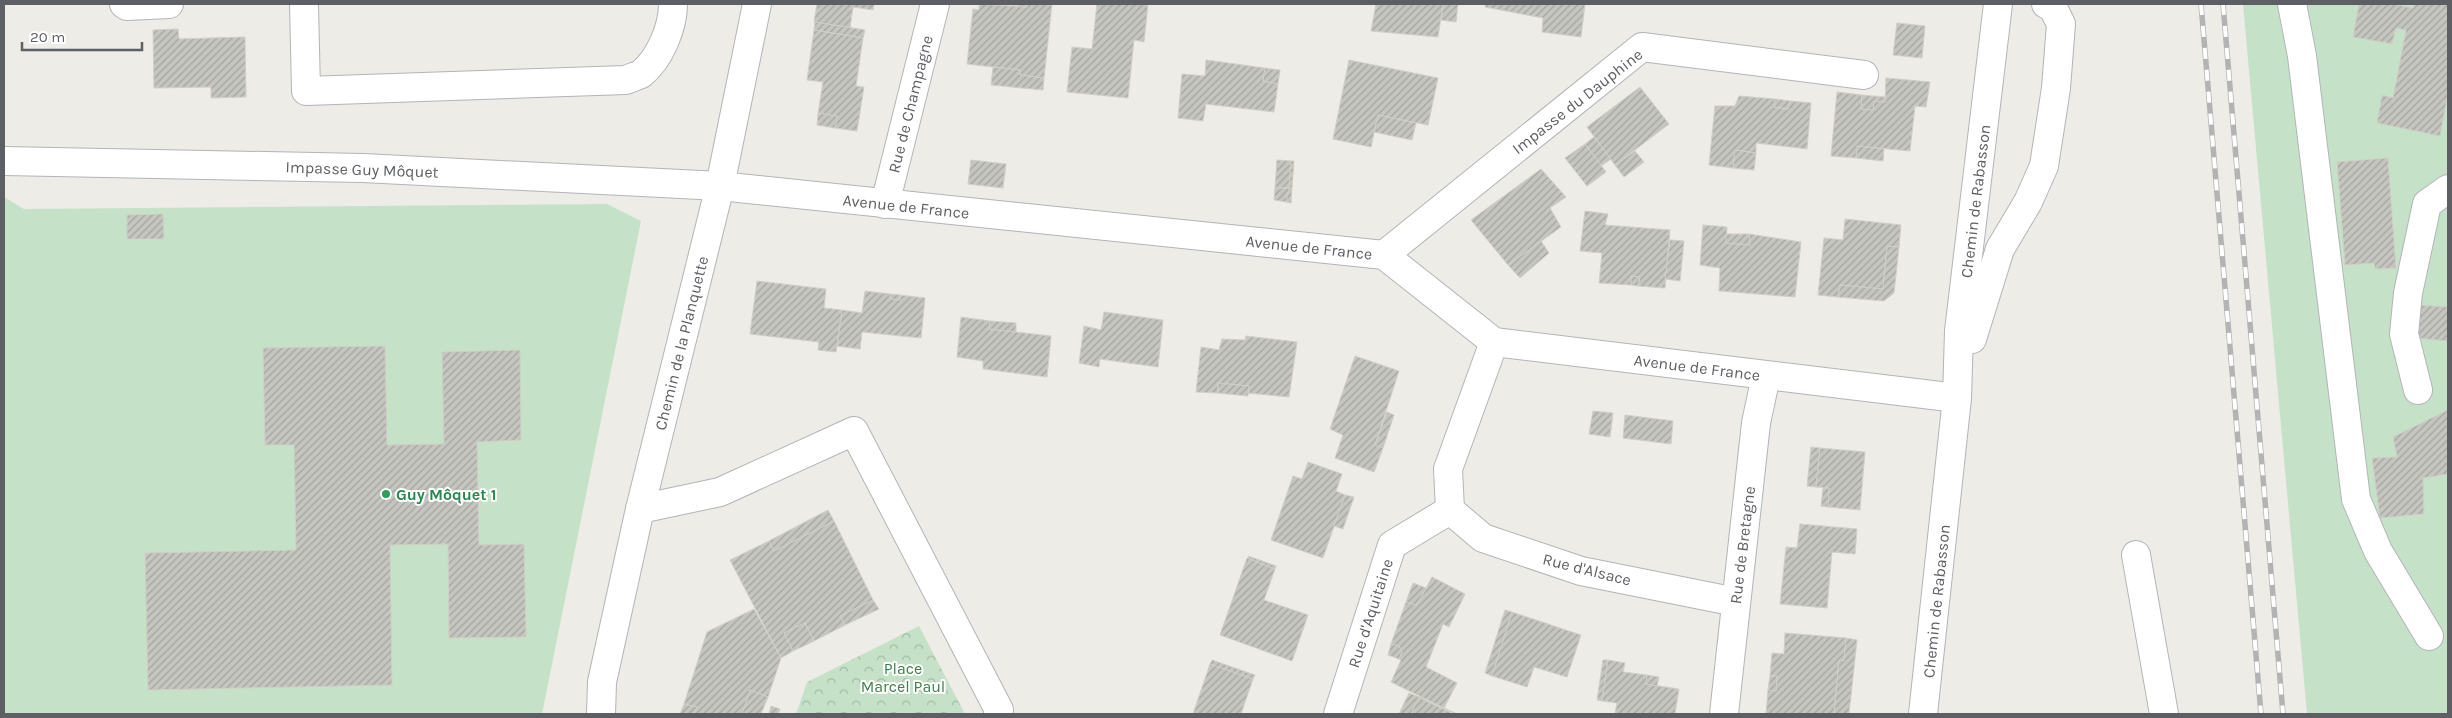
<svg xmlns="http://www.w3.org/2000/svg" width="2452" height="718" viewBox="0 0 2452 718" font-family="Karla,sans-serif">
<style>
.green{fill:#c5e2c8}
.park{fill:url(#park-crowns)}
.building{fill:url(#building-hatch);stroke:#d1cfc5}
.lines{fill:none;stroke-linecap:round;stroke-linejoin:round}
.minor-casing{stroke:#b2b4b8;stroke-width:30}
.minor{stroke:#fff;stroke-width:28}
.rail-casing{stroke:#b3b3b4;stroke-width:5.5}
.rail{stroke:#fff;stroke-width:4;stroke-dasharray:11;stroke-linecap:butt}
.leisure-dot{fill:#2e9e5b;stroke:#fff;stroke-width:2}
.labels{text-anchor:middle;stroke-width:4;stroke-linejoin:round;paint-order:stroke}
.street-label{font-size:16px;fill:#5d5f64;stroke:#fff}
.leisure-label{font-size:16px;font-weight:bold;fill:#27864d;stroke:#fff;text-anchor:start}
.park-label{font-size:16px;fill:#407f4a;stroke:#fff}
</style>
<defs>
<pattern id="park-crowns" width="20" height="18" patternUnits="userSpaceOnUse" patternTransform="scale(1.25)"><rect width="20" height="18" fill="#c5e2c8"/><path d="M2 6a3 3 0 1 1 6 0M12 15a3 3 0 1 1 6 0" fill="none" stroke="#a3baa6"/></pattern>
<pattern id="building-hatch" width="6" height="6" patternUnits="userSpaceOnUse" patternTransform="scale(1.25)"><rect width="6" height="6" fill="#c6c6c0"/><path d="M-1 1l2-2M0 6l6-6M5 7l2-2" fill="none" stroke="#a4a4a0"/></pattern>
</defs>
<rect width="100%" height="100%" fill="#edece6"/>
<g class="green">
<polygon points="2243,4 2448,4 2448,714 2307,714"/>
<polygon points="4,197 24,209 607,204 641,221 542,714 4,714"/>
</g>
<polygon class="park" points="919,626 965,714 796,714 807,682"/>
<g class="building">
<polygon points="817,4 874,4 873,10 853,7 850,28 814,22"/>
<polygon points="979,4 1027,7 1027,4 1052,4 1044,78 1020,75 1020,70 967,64 973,9 979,10"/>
<polygon points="1005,4 1027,4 1027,7"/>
<polygon points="1097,4 1148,4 1144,42 1134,40 1128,98 1067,92 1072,47 1092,49"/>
<polygon points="1367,4 1443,4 1438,37 1371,31 1376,4"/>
<polygon points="1443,4 1458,4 1456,22 1441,20"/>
<polygon points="1486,4 1585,4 1581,37 1542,32 1543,18 1485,7"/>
<polygon points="2359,4 2391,4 2413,8 2415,4 2448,4 2448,94 2440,136 2377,123 2382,95 2393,98 2406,30 2396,28 2392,44 2353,37"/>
<polygon points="815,22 865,30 863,38 814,30"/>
<polygon points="1897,23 1925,26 1922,58 1893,55"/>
<polygon points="178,29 179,39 245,37 246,97 211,98 211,87 154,88 153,30"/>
<polygon points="814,30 863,38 856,86 864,87 857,131 835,128 837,116 818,113 823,82 807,80"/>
<polygon points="1206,60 1265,68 1263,81 1278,84 1274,112 1206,104 1203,121 1178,118 1182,74 1205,76"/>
<polygon points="1349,60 1438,78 1428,125 1378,115 1371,147 1333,139"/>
<polygon points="993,67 1020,70 1020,75 1044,78 1043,90 991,85"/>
<polygon points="1265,68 1280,70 1278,84 1263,81"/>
<polygon points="1886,78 1930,82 1926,107 1915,106 1910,151 1857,146 1856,158 1831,156 1837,92 1862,95 1861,109 1873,110 1874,101 1885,102"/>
<polygon points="1640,87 1669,124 1615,165 1587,127"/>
<polygon points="1862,95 1885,97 1885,102 1874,101 1873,110 1861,109"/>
<polygon points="1739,96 1775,99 1774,107 1788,109 1790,101 1811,103 1807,149 1756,143 1756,153 1735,150 1733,168 1709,165 1715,106 1735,106"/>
<polygon points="1775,99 1790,101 1788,109 1774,107"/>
<polygon points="818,113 837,116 835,128 817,125"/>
<polygon points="1378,115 1416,123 1412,140 1374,132"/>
<polygon points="1594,137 1611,159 1601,166 1585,144"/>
<polygon points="1585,144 1606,172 1587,186 1565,158"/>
<polygon points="1857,146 1884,149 1883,161 1856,158"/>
<polygon points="1735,150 1756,153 1754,170 1733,168"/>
<polygon points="1635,151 1644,162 1624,177 1615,165"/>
<polygon points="2388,158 2396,268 2375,269 2374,263 2345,265 2337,162"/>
<polygon points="971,160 1006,164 1003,188 968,184"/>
<polygon points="1277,160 1291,161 1289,188 1275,188"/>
<polygon points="1291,161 1294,161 1292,188 1289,188"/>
<polygon points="1541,169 1566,197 1550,208 1561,227 1508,265 1471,220"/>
<polygon points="1275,188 1289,188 1286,202 1274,200"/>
<polygon points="1289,188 1292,188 1291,203 1286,202"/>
<polygon points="1585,211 1608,214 1605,225 1670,230 1665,288 1638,286 1640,277 1631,276 1631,285 1599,283 1602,253 1580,251"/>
<polygon points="163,214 164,239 127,239 127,215"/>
<polygon points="1845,219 1901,225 1899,247 1887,246 1883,289 1840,285 1838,297 1818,295 1824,238 1843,240"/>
<polygon points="1703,225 1727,227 1726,243 1750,245 1749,234 1801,242 1795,297 1719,291 1720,268 1700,265"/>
<polygon points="1726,234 1749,234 1750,245 1726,243"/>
<polygon points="1670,240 1684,241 1680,281 1665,279"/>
<polygon points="1541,241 1549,253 1520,278 1508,265"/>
<polygon points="1887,246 1899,247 1894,293 1884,301 1838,297 1840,285 1883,289"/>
<polygon points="1631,276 1640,277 1638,286 1631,285"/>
<polygon points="757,281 826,289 824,308 842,310 836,352 818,350 819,342 750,334"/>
<polygon points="865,291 890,294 890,299 900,300 900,295 925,298 921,338 862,332 860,349 837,346 842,310 862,313"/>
<polygon points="890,294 900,295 900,300 890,299"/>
<polygon points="2418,305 2448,307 2448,341 2415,338"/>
<polygon points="1104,312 1163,320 1158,367 1100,359 1099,367 1079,363 1084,326 1101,330"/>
<polygon points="961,317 990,321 989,329 1051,336 1047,377 983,369 983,361 957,357"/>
<polygon points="990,321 1016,323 1016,332 989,329"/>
<polygon points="1246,336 1297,342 1289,397 1248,393 1249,386 1218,383 1218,393 1196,392 1201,347 1219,350 1222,339 1245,340"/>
<polygon points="385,346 387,445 444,444 442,352 520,350 521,440 477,442 479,545 524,544 526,637 449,638 448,544 390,545 392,685 148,690 145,553 296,550 294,445 265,445 263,348"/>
<polygon points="1355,356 1399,371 1375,445 1383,448 1374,472 1335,458 1343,435 1330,429"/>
<polygon points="1218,383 1249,386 1248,396 1218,393"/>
<polygon points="2448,410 2448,474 2423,478 2424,514 2380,518 2372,458 2397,457 2393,437"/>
<polygon points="1593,411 1613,413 1610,437 1589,434"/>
<polygon points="1387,412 1394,415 1383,448 1375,445"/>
<polygon points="1625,415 1673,421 1671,444 1623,438"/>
<polygon points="1811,447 1820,448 1816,487 1807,486"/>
<polygon points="1820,448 1865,452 1860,510 1828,507 1829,488 1816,487"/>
<polygon points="1308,462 1342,474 1336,491 1345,495 1323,558 1271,540 1293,476 1302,479"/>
<polygon points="1823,488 1829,488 1828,507 1821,506"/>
<polygon points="1345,495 1354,497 1343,529 1334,526"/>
<polygon points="828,510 834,521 774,551 769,541"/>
<polygon points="834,521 873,600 840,616 845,625 814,641 805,623 784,633 793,651 781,658 730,560 769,541 774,551"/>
<polygon points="1800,524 1857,529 1855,554 1832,552 1827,608 1780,604 1786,547 1797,548"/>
<polygon points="1248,556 1276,566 1275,569 1250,560"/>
<polygon points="1247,558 1275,569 1264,600 1308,615 1292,661 1220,635"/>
<polygon points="1432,577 1465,594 1449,627 1443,624 1426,667 1457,683 1444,708 1391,682 1401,660 1399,659 1402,652 1399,646 1391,644 1406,602 1417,605"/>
<polygon points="1413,583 1426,588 1417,605 1406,602"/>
<polygon points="873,600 879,609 845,625 840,616"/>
<polygon points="754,609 781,658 768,697 750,690 742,714 694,714 697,707 684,704 707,632"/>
<polygon points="1505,610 1512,612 1492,676 1485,673"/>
<polygon points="1512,612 1581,635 1567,677 1534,667 1527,687 1492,676"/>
<polygon points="805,623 814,641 793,651 784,633"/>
<polygon points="1785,633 1846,638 1844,661 1839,660 1834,714 1766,714 1768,690 1776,691 1777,676 1770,676 1772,653 1784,654"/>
<polygon points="1846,638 1857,640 1849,714 1834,714 1839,660 1844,661"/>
<polygon points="1391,644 1399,646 1402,652 1399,659 1388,655"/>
<polygon points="1212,660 1255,675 1253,679 1215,666 1210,664"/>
<polygon points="1603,660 1608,660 1602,701 1597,700"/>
<polygon points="1608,660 1625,663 1623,672 1647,675 1646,684 1679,689 1675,714 1615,714 1617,703 1602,701"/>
<polygon points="1210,664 1253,679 1241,714 1193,714"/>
<polygon points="1647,675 1659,677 1657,686 1646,684"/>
<polygon points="1770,676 1777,676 1776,691 1768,690"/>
<polygon points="750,690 768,697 761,714 742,714"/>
<polygon points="1409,693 1419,697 1411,714 1399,714"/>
<polygon points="1419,696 1444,708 1457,714 1419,697"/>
<polygon points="1419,697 1426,701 1454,714 1411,714"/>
<polygon points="684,704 697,707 694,714 680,714"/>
<polygon points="771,706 780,709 778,714 769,714"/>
</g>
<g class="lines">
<g class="minor-casing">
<g id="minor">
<polyline points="124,4 127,6 169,4"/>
<path d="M304,4L306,91L626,80C630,78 637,76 641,74C660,59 673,27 673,4"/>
<polyline points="2292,4 2302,56 2356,499 2378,551 2429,636"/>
<polyline points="4,161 363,168 720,186 1384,255 1494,342 1957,398"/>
<polyline points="885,204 935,4"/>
<polyline points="1384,255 1642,47 1864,75"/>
<polyline points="1972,339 2000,249 2028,202 2044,166 2056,88 2061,24 2053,8 2046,4"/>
<polyline points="2418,390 2404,334 2408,293 2427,204 2448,189"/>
<polyline points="640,509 720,492 854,431 999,710 998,714"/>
<polyline points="1450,510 1483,538 1581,571 1736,602"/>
<polyline points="1450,510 1448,469 1494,342"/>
<polyline points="2136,555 2164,714"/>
<polyline points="601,714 602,682 640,509 720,186 757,4"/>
<polyline points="1338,714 1392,545 1450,510"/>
<polyline points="1724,714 1756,423 1766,376"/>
<polyline points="1923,714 1957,398 1959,331 1998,4"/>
</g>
</g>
<use href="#minor" class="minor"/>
<g class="rail-casing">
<g id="rail">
<polyline points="2201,4 2261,714"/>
<polyline points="2223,4 2283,714"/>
</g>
</g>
<use href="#rail" class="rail"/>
</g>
<circle class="leisure-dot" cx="386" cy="494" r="5"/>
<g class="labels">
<g class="street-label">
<text transform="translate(1577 101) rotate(-38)" y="6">Impasse du Dauphine</text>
<text transform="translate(910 104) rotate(-76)" y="6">Rue de Champagne</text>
<text transform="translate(362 169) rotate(2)" y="6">Impasse Guy Môquet</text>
<text transform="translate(1975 201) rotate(-83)" y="6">Chemin de Rabasson</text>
<text transform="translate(906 206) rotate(6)" y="6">Avenue de France</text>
<text transform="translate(1309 247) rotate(6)" y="6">Avenue de France</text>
<text transform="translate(681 343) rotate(-76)" y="6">Chemin de la Planquette</text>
<text transform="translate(1697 367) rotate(7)" y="6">Avenue de France</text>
<text transform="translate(1742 545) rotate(-83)" y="6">Rue de Bretagne</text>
<text transform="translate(1587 569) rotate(14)" y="6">Rue d'Alsace</text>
<text transform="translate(1936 601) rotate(-84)" y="6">Chemin de Rabasson</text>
<text transform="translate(1370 613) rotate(-72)" y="6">Rue d'Aquitaine</text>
</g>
<g class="leisure-label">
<text x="396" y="500">Guy Môquet 1</text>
</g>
<g class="park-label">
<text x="903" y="674">Place<tspan x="903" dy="18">Marcel Paul</tspan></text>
</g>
</g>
<rect width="2452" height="718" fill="none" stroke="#5d5f64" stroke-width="10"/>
<path d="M22 42v8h120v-8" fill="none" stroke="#5d5f64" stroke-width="2.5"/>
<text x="30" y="42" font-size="15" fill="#5d5f64" stroke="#ffffff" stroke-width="4" paint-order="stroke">20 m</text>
</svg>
